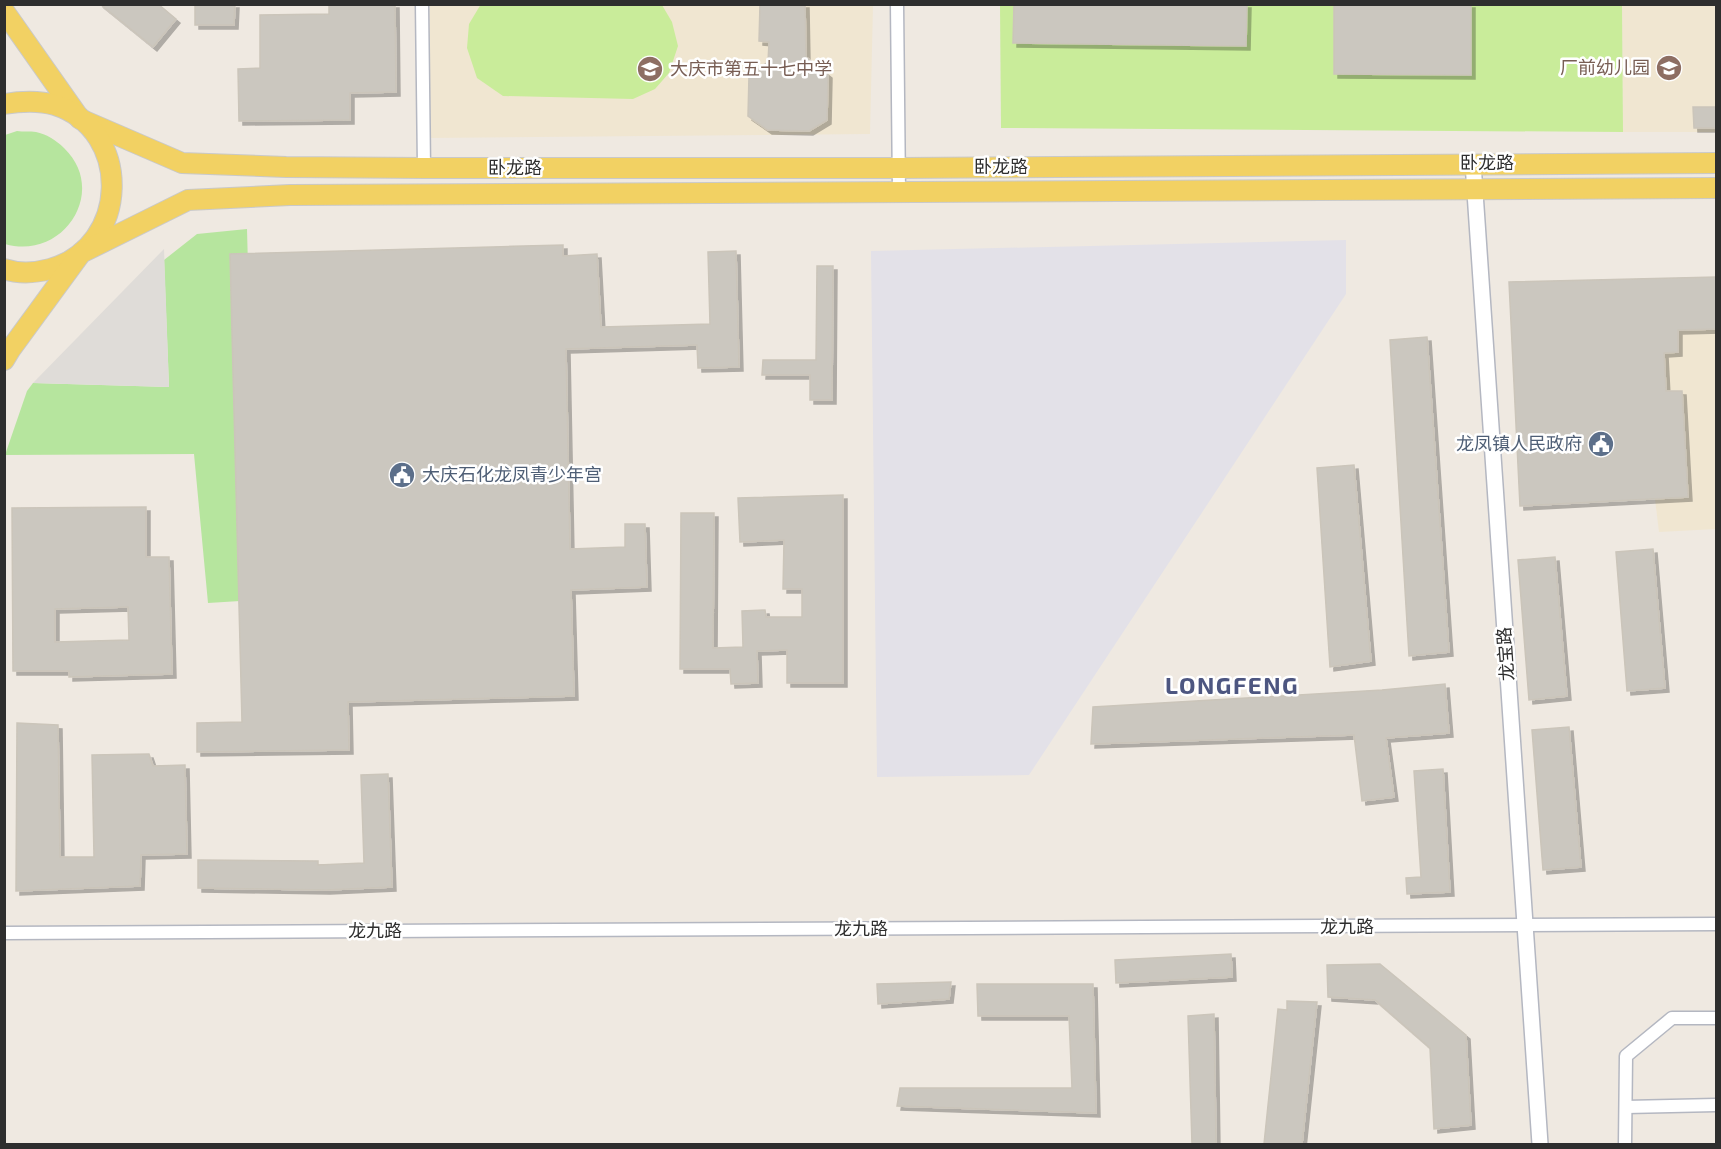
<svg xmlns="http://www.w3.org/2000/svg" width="1721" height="1149" viewBox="0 0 1721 1149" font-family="'Exo 2','Noto Sans SC',sans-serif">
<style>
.industrial{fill:#e3e1e8}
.education{fill:#f0e6d1}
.green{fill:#b6e59e}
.pitch{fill:#c9ec9a}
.plaza{fill:#dfdcd8}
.building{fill:#cbc7bf;stroke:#cbc5ba;stroke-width:1.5;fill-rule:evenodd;filter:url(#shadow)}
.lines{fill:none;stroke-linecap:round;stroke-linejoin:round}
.minor-casing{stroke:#b4b7c1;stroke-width:15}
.tertiary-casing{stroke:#b4b7c1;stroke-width:18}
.primary-casing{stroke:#c9c9c9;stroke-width:22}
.minor{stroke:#fff;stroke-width:12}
.tertiary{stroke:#fff;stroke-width:15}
.primary{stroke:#f2d163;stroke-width:20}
.labels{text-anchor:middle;stroke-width:5;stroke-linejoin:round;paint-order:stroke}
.education-label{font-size:18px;fill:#785e54;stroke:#fff;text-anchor:end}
.street-label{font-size:18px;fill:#2e2e2e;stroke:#fff}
.service-label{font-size:18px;fill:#4e5e75;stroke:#fff;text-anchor:end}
.district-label{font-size:24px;font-weight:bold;letter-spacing:1.5px;fill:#4d5680;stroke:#fff}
</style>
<defs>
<filter id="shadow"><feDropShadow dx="4" dy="4" stdDeviation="0" flood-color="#0004"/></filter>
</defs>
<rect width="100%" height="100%" fill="#efe9e1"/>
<polygon class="industrial" points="1346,240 1346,294 1029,775 877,777 871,251"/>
<g class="education">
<polygon points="430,5 873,5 870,134 427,138"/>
<polygon points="1622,5 1716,5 1716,132 1623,132"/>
<polygon points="1716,329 1716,529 1659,532 1655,499 1688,497 1682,391 1666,391 1664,353 1678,352 1679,330"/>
</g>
<g class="green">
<path d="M17,131C23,132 30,131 36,132C46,134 56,140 64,148C109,191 63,261 5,244V135Z"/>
<polygon points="247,229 257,600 208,603 194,454 5,455 27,391 33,383 169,387 164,260 197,234"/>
</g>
<g class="pitch">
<polygon points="481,4 662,5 672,22 678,46 669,73 655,89 633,99 503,96 477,78 467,48 469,24"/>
<polygon points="1000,5 1622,5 1623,132 1001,128"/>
</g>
<polygon class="plaza" points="164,249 169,387 33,383"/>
<g class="building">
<polygon points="100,4 158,4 176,19 153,47"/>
<polygon points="195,4 235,4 234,25 195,25"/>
<polygon points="329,4 395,4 396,92 350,93 350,120 239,121 238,69 260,68 260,15 329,14"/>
<polygon points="760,4 805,4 806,57 828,74 827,120 809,131 768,130 748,116 749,75 768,62 769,42 759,41"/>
<polygon points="1014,4 1247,4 1246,46 1013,43"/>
<polygon points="1334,4 1471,4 1471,75 1334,74"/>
<polygon points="1693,107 1716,107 1716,128 1694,128"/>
<polygon points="563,245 563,256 597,254 601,327 710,324 708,252 736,251 739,367 698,368 697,345 566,349 570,549 625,547 625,524 645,524 647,587 571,590 574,696 348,702 349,750 197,752 197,723 242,722 230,254"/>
<polygon points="817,266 833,266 832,400 810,400 810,375 762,375 763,360 816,360"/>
<polygon points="1716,277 1716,329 1678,330 1678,352 1664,353 1666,391 1682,391 1688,497 1520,506 1509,282"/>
<polygon points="1427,337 1449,652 1409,656 1390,340"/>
<polygon points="1354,465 1371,661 1330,667 1317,468"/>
<polygon points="843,495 843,683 787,683 787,650 757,651 758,683 731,684 730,669 680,669 681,513 714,513 713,648 743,647 742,611 765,610 766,617 802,617 802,589 783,589 784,540 740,542 738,498"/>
<path d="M146,507V557H169L172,674L69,677V671H13L12,508ZM128,607L129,640L55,642V609Z"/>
<polygon points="1653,549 1665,688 1627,691 1616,552"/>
<polygon points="1555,557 1567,696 1529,700 1518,560"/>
<polygon points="1445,684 1449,733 1386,738 1394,797 1362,801 1354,735 1091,744 1093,707 1382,690"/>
<polygon points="17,723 58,725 60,857 94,857 92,755 149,754 153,766 185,765 187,854 141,855 140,886 16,891"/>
<polygon points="1569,727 1581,867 1543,870 1532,730"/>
<polygon points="1443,769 1450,892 1407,894 1406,878 1421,877 1414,771"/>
<polygon points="388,774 392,887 326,890 198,888 198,860 318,861 318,865 364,863 361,775"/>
<polygon points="1231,954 1232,977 1116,983 1115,960"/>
<polygon points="1380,964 1466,1035 1471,1125 1434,1129 1430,1048 1375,1000 1328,997 1327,965"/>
<polygon points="951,982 949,999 878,1004 877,984"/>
<polygon points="977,984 1093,984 1096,1113 897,1106 900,1088 1072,1088 1069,1016 978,1016"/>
<polygon points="1287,1001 1317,1002 1302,1144 1264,1144 1278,1009 1287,1010"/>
<polygon points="1214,1014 1216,1144 1192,1144 1188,1016"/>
</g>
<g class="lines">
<g class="minor-casing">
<g id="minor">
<polyline points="422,4 424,168"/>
<polyline points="897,4 899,192"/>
<polyline points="4,933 1716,924"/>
<polyline points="1626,1107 1716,1105"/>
<polyline points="1625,1144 1626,1056 1672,1018 1716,1018"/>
</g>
</g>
<g class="tertiary-casing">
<polyline id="tertiary" points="1473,163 1540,1144"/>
</g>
<g class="primary-casing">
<g id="primary">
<polyline points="4,11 80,119 182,163 286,167 424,168 899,168 1716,163"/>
<path d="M4,104C22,101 38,100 55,105C133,130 130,247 50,269C35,273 19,274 4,269"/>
<polyline points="4,360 10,350 81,253 188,200 290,195 1716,188"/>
</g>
</g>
<use href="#minor" class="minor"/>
<use href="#tertiary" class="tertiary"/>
<use href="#primary" class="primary"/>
</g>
<defs>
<g id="school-disc" transform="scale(1.35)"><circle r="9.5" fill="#8d6e63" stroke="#fff"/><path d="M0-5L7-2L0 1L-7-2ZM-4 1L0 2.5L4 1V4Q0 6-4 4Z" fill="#fff"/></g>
<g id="civic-disc" transform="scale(1.35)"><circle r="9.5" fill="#5c6f8a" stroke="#fff"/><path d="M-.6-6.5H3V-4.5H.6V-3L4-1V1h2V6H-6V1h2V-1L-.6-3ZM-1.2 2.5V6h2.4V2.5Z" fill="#fff"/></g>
</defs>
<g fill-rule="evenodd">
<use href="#school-disc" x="1669" y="68"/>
<use href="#school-disc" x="650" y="69"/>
<use href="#civic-disc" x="1601" y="444"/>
<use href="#civic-disc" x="402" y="475"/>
</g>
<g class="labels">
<g class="education-label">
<text x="1650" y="74">厂前幼儿园</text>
<text x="670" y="75" text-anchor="start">大庆市第五十七中学</text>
</g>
<g class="street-label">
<text x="1487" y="169">卧龙路</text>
<text x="1001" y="173">卧龙路</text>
<text x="515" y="174">卧龙路</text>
<text transform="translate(1506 654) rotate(-94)" y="6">龙宝路</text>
<text x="1347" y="933">龙九路</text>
<text x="861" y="935">龙九路</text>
<text x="375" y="937">龙九路</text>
</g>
<g class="service-label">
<text x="1582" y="450">龙凤镇人民政府</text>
<text x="422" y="481" text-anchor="start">大庆石化龙凤青少年宫</text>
</g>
<g class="district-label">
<text x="1232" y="694">LONGFENG</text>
</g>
</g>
<rect width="1721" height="1149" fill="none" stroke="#2e2e2e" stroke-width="12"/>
</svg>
